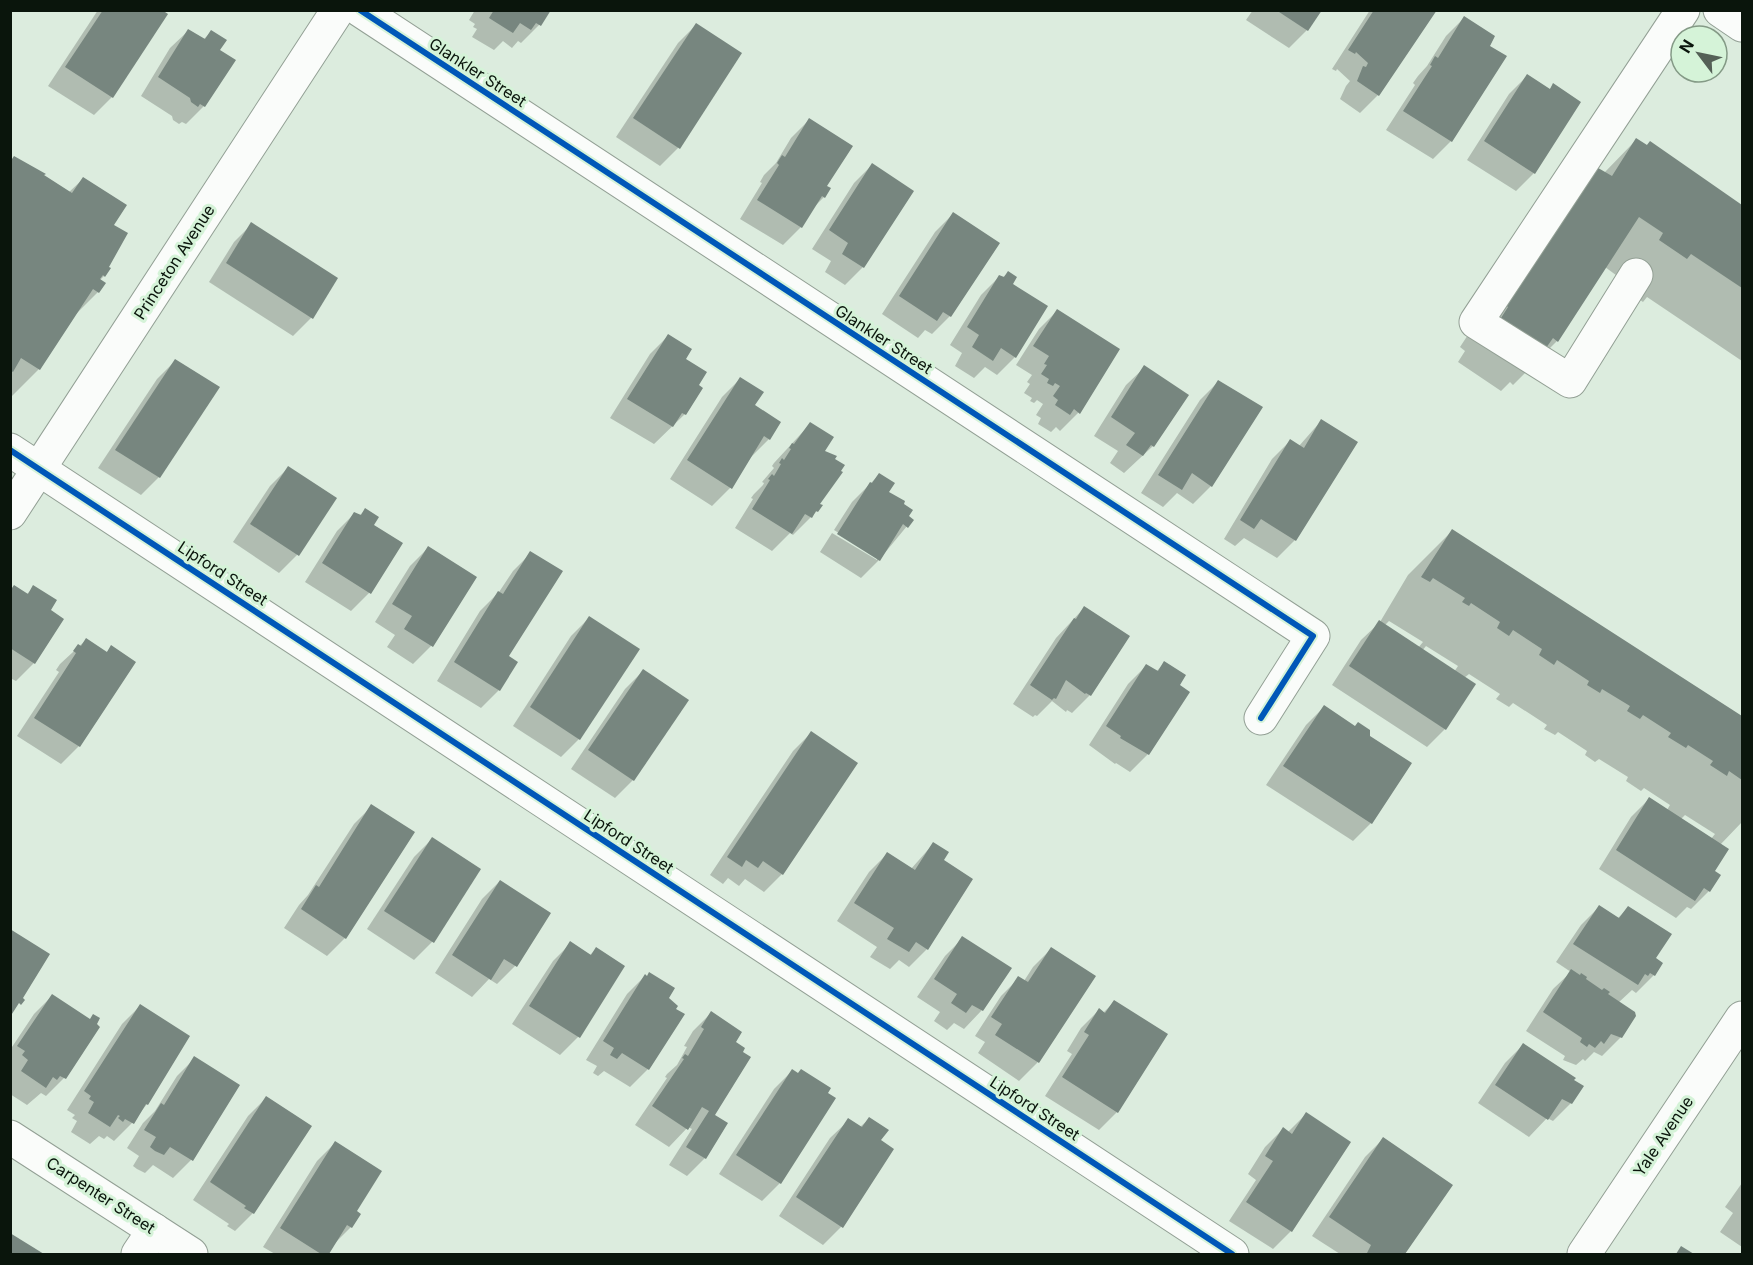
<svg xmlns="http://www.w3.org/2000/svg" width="1753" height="1265" viewBox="0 0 1753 1265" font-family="Inter,sans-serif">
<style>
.shadow{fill:#0003;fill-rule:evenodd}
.building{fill:#77867f}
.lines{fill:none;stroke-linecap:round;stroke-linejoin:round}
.minor-casing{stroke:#929f94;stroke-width:35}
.major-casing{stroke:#929f94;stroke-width:35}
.minor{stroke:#fafcfa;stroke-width:33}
.major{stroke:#fafcfa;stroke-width:33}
.cycleway-casing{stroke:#d5f3d8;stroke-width:10}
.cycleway{stroke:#0057b8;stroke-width:6}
.labels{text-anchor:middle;stroke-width:6;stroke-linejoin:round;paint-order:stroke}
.street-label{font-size:16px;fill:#0a150c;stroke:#d5f3d8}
</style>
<rect width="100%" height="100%" fill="#dcecde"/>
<g class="shadow">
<polygon points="98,10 159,10 112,97 94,115 48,86"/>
<polygon points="475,10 549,10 539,25 521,43 518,41 512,48 503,41 494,50 472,37 477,29 473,27 475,24 469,20"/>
<polygon points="1253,10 1322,10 1307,30 1289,48 1246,20"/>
<polygon points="1370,10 1435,10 1378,95 1360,113 1340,99 1346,86 1350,81 1337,69 1336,71 1332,69"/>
<polygon points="1464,18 1487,46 1505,57 1451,141 1433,159 1386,130 1415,85 1413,83 1418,76 1427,66 1446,36"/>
<polygon points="696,25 678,148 660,166 616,137 678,43"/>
<polygon points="189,30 203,40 211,32 218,50 204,106 186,124 182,122 179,124 173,120 172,116 141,96 170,48"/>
<polygon points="1527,76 1549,90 1553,85 1534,173 1516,191 1467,160 1509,94"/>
<polygon points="809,120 825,187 824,197 812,209 801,227 783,245 740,219 762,183 760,182 764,175 776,163 791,138"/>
<polygon points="1636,140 1646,146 1650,142 1742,206 1742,361 1647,297 1643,302 1616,284 1620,278 1605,267 1557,341 1513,385 1510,382 1501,391 1458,362 1465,351 1460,347 1550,210 1604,173"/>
<polygon points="10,162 41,176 68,193 83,179 112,225 104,276 100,280 98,292 73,317 39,369 10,398"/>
<polygon points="872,165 863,267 845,285 825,272 831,261 812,249 854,183"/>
<polygon points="953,214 950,316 932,334 925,330 918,338 882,314 935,232"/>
<polygon points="252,224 336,278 311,318 293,336 209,282 234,242"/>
<polygon points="1008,273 1011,284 1015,357 997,375 985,367 974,378 955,366 962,353 950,345 981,295 999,277 1002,278"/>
<polygon points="1057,311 1118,349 1078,413 1060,431 1056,427 1051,432 1038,424 1041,418 1036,415 1043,404 1037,400 1034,403 1030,401 1032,398 1024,393 1030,384 1027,382 1032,375 1016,365 1039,329"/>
<polygon points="668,336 684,359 697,386 701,388 685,414 654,444 610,418 650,354"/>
<polygon points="175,361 217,388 159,477 141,495 98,468 157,379"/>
<polygon points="1145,367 1153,446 1124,473 1110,463 1118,451 1094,436 1126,385"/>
<polygon points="740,379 769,439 751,457 730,488 712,506 670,479 722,397"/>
<polygon points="1218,382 1211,486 1193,504 1177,493 1163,507 1141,493 1200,400"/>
<polygon points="1321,421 1356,443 1295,540 1277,558 1244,538 1235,546 1224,539 1272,459 1290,441 1299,446"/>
<polygon points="810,424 823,452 817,511 793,535 790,533 772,551 735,528 753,499 751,498 754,494 763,485 764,483 762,482 774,468 772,466 774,463"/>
<polygon points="288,468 297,555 279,573 233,542 270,486"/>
<polygon points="879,475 887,493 907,517 912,520 879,560 861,578 820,552 832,533 877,560 877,557 834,530 852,502"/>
<polygon points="365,510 372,525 401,544 369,593 351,611 305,582 337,531 355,513 359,516"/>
<path d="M1452,531L1742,718V822L1720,845L1709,891L1691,909L1687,907L1676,918L1599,869L1631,817L1649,799L1667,810L1670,805L1644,788L1641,791L1626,781L1628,777L1599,759L1595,762L1585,755L1587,751L1558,732L1555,735L1544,729L1547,725L1513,703L1509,707L1496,699L1500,694L1469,674L1464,678L1445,729L1427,747L1332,685L1361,640L1380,622L1408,575ZM1389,621L1423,642L1418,648L1384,626ZM1426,646L1458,666L1454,672L1422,651ZM1685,815L1715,834L1711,839L1681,819Z"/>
<polygon points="428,548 475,577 431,646 413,664 387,647 395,635 375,622 410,566"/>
<polygon points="531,553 499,690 481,708 437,681 480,611 499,592 513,571"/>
<polygon points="34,587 49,611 62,619 34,663 16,681 10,678 10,591 26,595"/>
<polygon points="1084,608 1090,695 1072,713 1067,710 1066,712 1052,701 1037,716 1035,715 1033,717 1013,704 1056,638"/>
<polygon points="589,618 579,739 561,757 513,726 571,636"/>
<polygon points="86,640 106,653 111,647 79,746 61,764 17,736 59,672 56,670 60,664"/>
<polygon points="1164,663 1148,754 1130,772 1116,763 1115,764 1089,745 1128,684 1146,666 1156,672"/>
<polygon points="643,671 633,780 615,798 571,769 625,689"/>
<polygon points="1324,707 1371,823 1353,841 1266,785 1306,725"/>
<polygon points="811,733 782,874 764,892 745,879 739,886 728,878 723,884 710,875 793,751"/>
<polygon points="372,806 345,938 327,956 284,928 299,905 308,895 354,824"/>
<polygon points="432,839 479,870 432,942 414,960 367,929 414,857"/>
<polygon points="933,844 941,861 927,949 909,967 899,960 890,969 870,957 877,947 837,921 869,872 887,854 911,869"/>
<polygon points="500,881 515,966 497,984 489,979 472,997 435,973 482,899"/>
<polygon points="1599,907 1618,918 1628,908 1654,959 1654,975 1636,993 1632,990 1618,1003 1634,1015 1620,1038 1602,1056 1594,1052 1585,1061 1583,1059 1576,1065 1563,1060 1565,1056 1526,1031 1553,989 1571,972 1556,962 1581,925"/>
<polygon points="963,938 1010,968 982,1010 964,1029 954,1023 947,1030 934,1021 940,1012 917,997 945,956"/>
<polygon points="571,943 590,955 596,949 623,966 578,1037 560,1055 512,1024 553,961"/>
<polygon points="1051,949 1094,976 1037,1063 1019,1081 978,1053 985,1042 975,1036 1001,996 1019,978 1024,981 1033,967"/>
<polygon points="645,976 667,999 648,1069 630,1087 604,1071 598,1076 593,1073 597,1066 586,1060 627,994"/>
<polygon points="52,996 98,1027 64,1078 46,1096 41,1093 27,1105 10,1094 10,1050 34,1014"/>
<polygon points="1114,1002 1117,1112 1099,1130 1045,1096 1072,1054 1067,1051 1081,1028 1099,1010 1103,1013"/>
<polygon points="140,1006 147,1104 132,1123 114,1141 107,1136 104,1139 99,1136 90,1144 71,1132 77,1121 72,1118 75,1115 67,1110 122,1024"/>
<polygon points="711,1013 734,1042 713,1116 705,1158 687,1176 669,1165 692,1129 688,1127 669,1147 635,1125 667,1078 665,1077 667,1074 677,1065 687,1047 684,1046 693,1031"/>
<polygon points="1523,1045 1571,1103 1553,1121 1547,1118 1529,1137 1478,1103 1505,1063"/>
<polygon points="195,1058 191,1160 173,1178 153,1165 145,1173 137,1169 133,1166 139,1156 127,1148 143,1123 155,1111 177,1076"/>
<polygon points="792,1071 780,1183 762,1201 719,1174 774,1089"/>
<polygon points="266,1098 253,1213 235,1231 227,1226 229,1224 193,1200 248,1116"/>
<polygon points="1306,1114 1291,1231 1273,1249 1229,1221 1256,1180 1248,1174 1265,1147 1283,1129 1288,1132"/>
<polygon points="869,1119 879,1141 841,1227 823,1245 779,1216 830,1138 849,1120 860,1127"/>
<polygon points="1383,1139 1451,1185 1404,1254 1340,1254 1312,1236 1365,1157"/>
<polygon points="335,1143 351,1227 332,1246 327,1254 275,1254 263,1247 317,1161"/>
<polygon points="1742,1183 1742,1247 1720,1232 1733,1213 1725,1207"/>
</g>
<g class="building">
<polygon points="103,10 162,10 168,14 113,98 65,67"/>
<polygon points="494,10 551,10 541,26 536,23 531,30 520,23 513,33 489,18"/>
<polygon points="1276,10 1322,10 1308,31"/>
<polygon points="1374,10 1437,10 1379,96 1357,81 1363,66 1366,67 1368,63 1356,52 1355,54 1348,50"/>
<polygon points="1464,16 1495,36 1490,46 1507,56 1452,142 1403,111 1432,66 1430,65 1435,56 1438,58"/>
<polygon points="696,23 742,53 680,149 633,118"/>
<polygon points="188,29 205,39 211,30 227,40 220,50 236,60 205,107 200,104 198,107 191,102 190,98 158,77"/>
<polygon points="1527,74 1550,89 1553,83 1581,102 1535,174 1484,141"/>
<polygon points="809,118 853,146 827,186 831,188 825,198 822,196 802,228 757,200 779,165 777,163 782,155 785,157"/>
<polygon points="1636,138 1647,145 1650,141 1742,205 1742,288 1691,254 1687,259 1659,240 1663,233 1639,217 1558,342 1553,338 1546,348 1501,318 1508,307 1503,303 1593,165 1612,176"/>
<polygon points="14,156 46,174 44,175 72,193 83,177 127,205 114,225 128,233 109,267 111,268 105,277 103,275 100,279 106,283 99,293 93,289 40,370 21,358 13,372 10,370 10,162"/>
<polygon points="872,163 914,191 864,268 842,254 848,243 829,230"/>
<polygon points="953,212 1000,243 951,317 943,312 937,321 899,296"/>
<polygon points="251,222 338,278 313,319 226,263"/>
<polygon points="1008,271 1017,277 1013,284 1048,306 1016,358 1001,348 993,361 972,347 979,335 967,327 999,275 1004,277"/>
<polygon points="1057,309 1120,349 1080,414 1074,409 1070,415 1055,405 1058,400 1053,396 1060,386 1055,383 1053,386 1047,383 1049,379 1041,374 1047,365 1044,364 1049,356 1033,346"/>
<polygon points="668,334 692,349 686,359 707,372 699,385 703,388 686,415 682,413 673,427 627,399"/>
<polygon points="175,359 220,387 160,478 115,450"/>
<polygon points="1144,365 1189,395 1154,447 1151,445 1143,456 1126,445 1135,433 1111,417"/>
<polygon points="740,377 764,392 755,405 781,422 770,440 764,436 732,489 687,460"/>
<polygon points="1218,380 1263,407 1212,487 1192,473 1182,490 1158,475"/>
<polygon points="1321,419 1358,442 1296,541 1261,519 1254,529 1240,520 1290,439 1304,448"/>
<polygon points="810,422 834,437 825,451 837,456 835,459 845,465 841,471 843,472 820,504 823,505 818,512 816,511 812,518 805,514 792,534 752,509 770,480 768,479 772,474 774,476 781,464 779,463 782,458 784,460 791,449 789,448 792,443 794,444"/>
<polygon points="288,466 337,498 299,556 250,524"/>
<polygon points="879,473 895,483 889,492 905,501 904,504 913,510 909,516 914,520 908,528 903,524 880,561 837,534 870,482 872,483"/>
<polygon points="365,508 379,517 374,525 403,543 371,594 322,563 354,512 361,515"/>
<polygon points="1452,529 1742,716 1742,780 1729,771 1727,776 1710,765 1713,761 1688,745 1686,748 1668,737 1671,733 1643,715 1640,719 1627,711 1630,706 1602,689 1600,693 1587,685 1589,681 1557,660 1554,665 1539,655 1542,649 1513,630 1509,636 1497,628 1500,622 1471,603 1469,606 1462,602 1465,598 1433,578 1430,582 1421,577"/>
<polygon points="428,546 477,577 433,647 404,629 412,616 392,604"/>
<polygon points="530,551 563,571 509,656 518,662 500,691 454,662 498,591 503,594"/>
<polygon points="14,585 28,594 33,585 57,600 51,610 64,619 35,664 10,648 10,591"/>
<polygon points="1084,606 1130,636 1091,696 1086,693 1085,694 1066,680 1056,699 1054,698 1052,700 1030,685 1074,618 1076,619"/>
<polygon points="589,616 640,649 580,740 530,707"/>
<polygon points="1379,620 1476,684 1446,730 1349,666"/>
<polygon points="86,638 107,652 111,645 136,662 80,747 34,718 76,653 73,651 78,644 81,646"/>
<polygon points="1164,661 1186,675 1180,685 1190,692 1149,755 1120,738 1121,736 1106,726 1146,664 1158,671"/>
<polygon points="643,669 689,700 634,781 588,750"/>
<polygon points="1324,705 1355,726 1358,722 1370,730 1370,736 1412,763 1372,824 1283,766"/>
<polygon points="811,731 858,763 783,875 763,861 758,868 746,860 742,867 727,857"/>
<polygon points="1649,797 1729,849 1715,871 1721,875 1710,892 1704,888 1695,901 1616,850"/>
<polygon points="371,804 415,832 346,939 301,909 316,885 319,887"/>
<polygon points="432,837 481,869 434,943 384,911"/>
<polygon points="933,842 949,852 944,860 973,879 928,950 916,942 909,952 887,939 894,928 854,903 887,852 915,870"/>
<polygon points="500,880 551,913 517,967 504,959 491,980 452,955"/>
<polygon points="1599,905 1619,918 1628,906 1672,934 1656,958 1663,963 1655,976 1650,973 1648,976 1645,974 1638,985 1573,944"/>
<polygon points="10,929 50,954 23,998 25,1000 21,1005 19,1003 10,1017"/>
<polygon points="962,936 1012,968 983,1011 972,1005 966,1013 951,1003 957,994 934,979"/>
<polygon points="570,941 591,955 596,947 625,966 580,1038 529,1006"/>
<polygon points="1051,947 1096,976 1039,1063 995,1035 1002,1024 991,1017 1018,976 1028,982"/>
<polygon points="1571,969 1580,975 1581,973 1587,977 1586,979 1602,990 1604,988 1610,992 1608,994 1635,1012 1636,1016 1622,1038 1611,1034 1604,1044 1601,1041 1595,1048 1589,1044 1587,1047 1580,1042 1582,1038 1543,1012"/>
<polygon points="649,972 675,988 669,998 678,1006 676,1009 685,1014 649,1070 622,1053 617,1059 610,1055 614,1048 603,1041 645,974 647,976"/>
<polygon points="52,994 90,1019 93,1014 100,1018 97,1024 100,1027 66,1079 60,1076 57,1080 53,1077 46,1088 21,1071 28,1060 22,1055 25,1051 17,1046"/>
<polygon points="1114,1000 1168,1034 1118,1113 1062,1077 1089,1035 1084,1032 1099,1008 1105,1013"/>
<polygon points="140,1004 190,1036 148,1105 146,1104 134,1124 125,1119 123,1122 118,1118 120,1116 118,1115 110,1127 88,1113 94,1102 89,1099 91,1096 84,1091"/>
<polygon points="711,1011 742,1032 736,1042 745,1048 743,1052 751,1057 715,1115 728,1123 706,1159 686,1147 709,1111 702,1107 688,1130 652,1106 684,1059 682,1058 685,1054 688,1056 704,1029 701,1027"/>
<polygon points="1523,1043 1576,1078 1574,1080 1584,1086 1572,1104 1562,1099 1548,1120 1495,1085"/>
<polygon points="194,1056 240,1085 193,1161 170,1147 164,1155 155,1151 150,1147 156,1137 144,1130 161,1103 164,1105"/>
<polygon points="792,1069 798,1073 801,1069 831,1088 828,1093 836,1098 781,1184 736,1155"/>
<polygon points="266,1096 312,1126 254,1214 244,1208 246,1206 210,1182"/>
<polygon points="1306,1112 1351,1142 1292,1232 1246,1202 1273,1161 1265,1156 1283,1127 1292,1134"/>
<polygon points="869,1117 889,1130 881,1140 894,1149 843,1228 796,1197 848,1118 862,1127"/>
<polygon points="1383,1137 1453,1185 1405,1254 1368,1254 1367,1253 1371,1245 1329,1217"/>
<polygon points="335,1141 382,1171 357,1211 361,1214 352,1228 347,1225 329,1254 321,1254 280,1228"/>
<polygon points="10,1233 44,1254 10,1254"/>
<polygon points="1681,1246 1694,1254 1676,1254"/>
</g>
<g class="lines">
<g class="minor-casing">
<g id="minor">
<polyline points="360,10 1313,636 1261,718"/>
<polyline points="1636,275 1570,381 1476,322 1683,10"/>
<polyline points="10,450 1232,1254"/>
<polyline points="10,513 338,10"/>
<polyline points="10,1137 191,1254"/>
<polyline points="138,1254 154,1230"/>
<polyline points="1584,1254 1742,1018"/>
</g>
</g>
<g class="major-casing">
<polyline id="major" points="1720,10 1742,25"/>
</g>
<use href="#minor" class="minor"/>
<use href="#major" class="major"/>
<g class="cycleway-casing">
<g id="cycleway">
<polyline points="360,10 1313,636 1261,718"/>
<polyline points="10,450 1232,1254"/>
</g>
</g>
<use href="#cycleway" class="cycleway"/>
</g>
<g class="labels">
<g class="street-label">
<text transform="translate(478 72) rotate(33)" y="6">Glankler Street</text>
<text transform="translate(174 262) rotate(-57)" y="6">Princeton Avenue</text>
<text transform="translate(884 339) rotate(33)" y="6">Glankler Street</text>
<text transform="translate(223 573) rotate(33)" y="6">Lipford Street</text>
<text transform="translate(629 841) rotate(33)" y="6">Lipford Street</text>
<text transform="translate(1035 1108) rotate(33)" y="6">Lipford Street</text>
<text transform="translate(1663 1136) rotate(-56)" y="6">Yale Avenue</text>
<text transform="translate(101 1195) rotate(33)" y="6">Carpenter Street</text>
</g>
</g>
<rect width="1753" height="1265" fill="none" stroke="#0a150c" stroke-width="24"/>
<g transform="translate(1699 54) rotate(302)"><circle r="28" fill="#d5f3d8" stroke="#849a86" stroke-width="1.5"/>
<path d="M0-4.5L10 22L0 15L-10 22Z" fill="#546056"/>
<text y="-9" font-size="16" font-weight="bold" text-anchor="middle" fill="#0a150c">N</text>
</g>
</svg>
